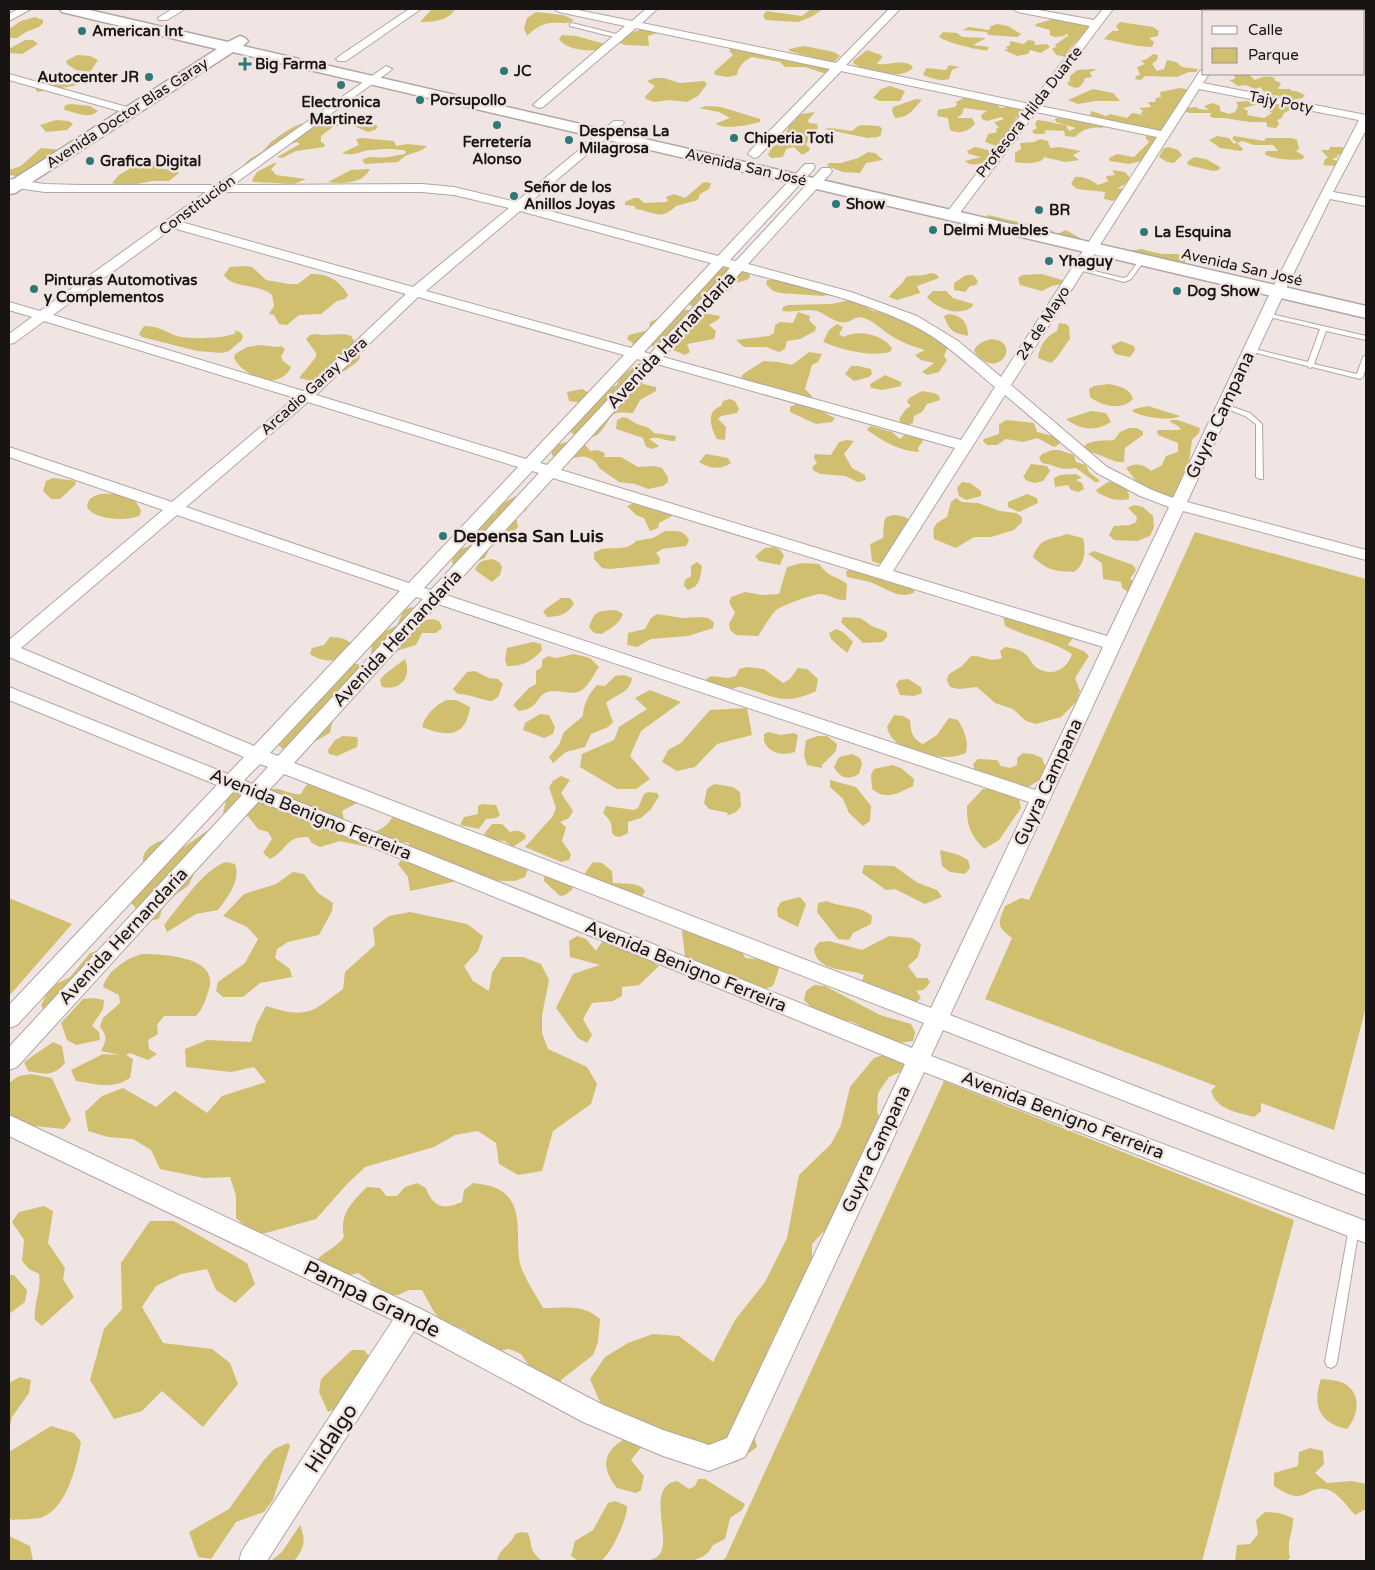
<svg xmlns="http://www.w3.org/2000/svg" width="1375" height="1570" viewBox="0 0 1375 1570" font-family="'Varela Round',sans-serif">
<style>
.green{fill:#d0bf6e}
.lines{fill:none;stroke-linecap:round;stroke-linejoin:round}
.lane-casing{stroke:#b1a6a4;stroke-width:2}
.street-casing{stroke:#b1a6a4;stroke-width:2}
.secondary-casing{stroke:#b1a6a4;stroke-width:3}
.lane{fill:#fff;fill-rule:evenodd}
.street{fill:#fff;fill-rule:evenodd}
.secondary{fill:#fff;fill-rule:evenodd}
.poi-dot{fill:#2e7878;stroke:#f0e5e2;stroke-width:2}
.labels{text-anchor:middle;stroke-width:5;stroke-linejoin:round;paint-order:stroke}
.far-poi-label{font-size:15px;font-weight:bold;fill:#181413;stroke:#f0e5e2;text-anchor:start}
.far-street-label{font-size:15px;fill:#181413;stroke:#f0e5e2}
.street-label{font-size:18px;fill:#181413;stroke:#f0e5e2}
.poi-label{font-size:18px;font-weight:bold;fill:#181413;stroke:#f0e5e2;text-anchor:start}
.near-street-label{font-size:21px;fill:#181413;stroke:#f0e5e2}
</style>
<rect width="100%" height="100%" fill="#f0e5e2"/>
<g class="green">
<path d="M432,9H455C449,21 432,22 420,22Z"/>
<polygon points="811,9 823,9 811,17 798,22 766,20 763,16 766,11 802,16"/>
<path d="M536,12L563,15L574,20C567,25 559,22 551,23C543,23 532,30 527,36L524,28L527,18Z"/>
<polygon points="35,17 43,20 43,23 39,27 26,32 17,38 9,38 9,29 21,21"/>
<polygon points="1068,18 1084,23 1089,27 1068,51 1072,56 1067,57 1056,55 1052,48 1057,47 1055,45 1069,35 1065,34 1065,36 1054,37 1050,35 1050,30 1035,26 1036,24 1053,19"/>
<polygon points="1120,22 1153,27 1159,31 1158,36 1149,38 1154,42 1152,47 1138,46 1104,39 1112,31 1119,31 1116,26"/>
<polygon points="997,24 1008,26 1021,34 1017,37 988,35 987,32 963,30 969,27 989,30 991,26"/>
<polygon points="643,29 657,33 648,36 649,46 625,45 617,42 633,32"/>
<path d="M943,32L957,33L962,37L986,38L973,45L989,47L988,50C983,52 942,41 939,37Z"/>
<path d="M562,35L576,36L605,44L598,50C586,51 566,50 559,39Z"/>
<polygon points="25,40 33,40 38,44 22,54 9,53 9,49"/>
<polygon points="1028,40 1034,41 1035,45 1047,44 1050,47 1041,53 1030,50 1028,54 1017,56 1004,50 1008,49 1006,47 1010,45 1010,41 1024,44"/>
<polygon points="804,46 834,52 840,56 835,61 830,62 789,51 789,49"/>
<path d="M732,47L788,57L798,62L827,64L832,71L823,73L805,67H785L780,62L752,57C744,61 738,66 737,75L728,77L715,75L714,72L733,55L729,51Z"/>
<path d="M867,50L881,55L882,58L877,63L878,64C889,66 904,58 913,67C905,80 874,72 860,70V67L854,64L853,61Z"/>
<polygon points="1153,54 1158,55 1157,60 1152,64 1157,71 1164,69 1167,60 1176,62 1182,67 1198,69 1196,72 1189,72 1177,77 1145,76 1141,80 1135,79 1136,76 1140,75 1137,67 1145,64 1141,61 1147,59"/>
<polygon points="77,55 90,56 98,60 90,72 76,70 68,65 66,61"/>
<path d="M949,65L959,67L952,70L949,79C940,82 931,78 923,75L926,68L946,70Z"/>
<polygon points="1094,69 1096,70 1090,72 1092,77 1085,78 1083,83 1078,88 1072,87 1067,84 1070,80 1070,76 1077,70"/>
<path d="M78,73L86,74L89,78L87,81L73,86L37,92L34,85C43,75 51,81 62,82Z"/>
<path d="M1238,74H1251L1250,76L1255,80C1262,77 1267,75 1275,78L1274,80L1281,83L1278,89H1291V91H1296L1305,95L1302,98L1292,100L1281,96L1272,95L1271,93L1263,91L1260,87L1255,89L1246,85L1238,86L1229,80L1235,79L1234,75Z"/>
<polygon points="654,78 664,78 680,83 704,81 707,84 698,96 687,102 669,100 654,102 646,99 645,97 655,86 647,81"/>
<polygon points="890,86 905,91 900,101 880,101 873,98 881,89"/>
<path d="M1180,88L1186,89L1192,100L1187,106L1175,108V110L1183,115L1165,125L1164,130C1135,131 1115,119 1089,116L1092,111L1106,116L1110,114L1127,118L1132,113L1143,115L1141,113L1143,111L1139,108L1151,107L1148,102H1155L1156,98L1161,97L1160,92Z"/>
<polygon points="1093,89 1113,93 1120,101 1095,101 1078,104 1068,100"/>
<path d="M971,94L994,100L1000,108L1006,107V105L1025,106V116L1014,118L1023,122L1016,132L1019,138L1017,141L996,146L985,142L988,134L997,132L996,129L999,127L996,125L995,122L1004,119L1001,117L987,121L982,119L981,115L987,111L964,108L962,114L957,118H972L975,124C968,131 961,135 950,130L948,118L937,116L938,110L955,107L957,104L956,102Z"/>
<path d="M916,99L922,100C912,110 910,117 895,118L892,111L893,107Z"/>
<path d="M1263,100L1290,104L1292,109L1284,113L1282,118L1277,120L1279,124L1276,128L1267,127V123L1264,122C1254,123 1241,121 1231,119C1224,117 1217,119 1210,117L1211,113H1189L1185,111L1187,108L1196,107L1199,109L1209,110L1204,106L1213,103L1220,106V111L1229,114L1235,112L1238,106L1236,102L1247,101L1256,105L1243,108L1248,111L1247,115L1264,118L1272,113L1266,109V106L1270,103Z"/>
<path d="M71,104L90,106L98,111C89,120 75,112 64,110L65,105Z"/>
<path d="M706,106L721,107L760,119V122C749,125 726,130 716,124L717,123L730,118L719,112L699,108Z"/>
<path d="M815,112L808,120L809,123L817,124L818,129L807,134L809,138L806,145L810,148L809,151L802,155L794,147L786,149L783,157L771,158L768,155C772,144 779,144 788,138L786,133L790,124L796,120V115Z"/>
<path d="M341,115L357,117L378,126L375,130L368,132L354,126H334L321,136V142L325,144L324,147L296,151L282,158L277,157L300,144L297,142C291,144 284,146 278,151C267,160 260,172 244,165C249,158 256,156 263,151C266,148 268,145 271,142C283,133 303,118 318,123V125Z"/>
<path d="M1057,118L1103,124V128C1091,126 1081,130 1075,137L1065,136L1064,131L1046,130L1044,134H1034L1032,131L1037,128L1035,125L1037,120C1049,121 1055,124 1066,125L1069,131L1076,128L1056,122L1055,119Z"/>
<polygon points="56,120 69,121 73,124 67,130 46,132 40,125"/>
<polygon points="863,125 878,126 882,128 881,135 878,137 868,138 824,129 831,128 852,131 858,126"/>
<polygon points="1149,135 1155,135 1161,139 1148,149 1142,161 1129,164 1110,161 1109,158 1117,154 1134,157 1149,142 1145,137"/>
<path d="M1217,136L1229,138L1234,144L1237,142L1232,139L1234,136L1264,141L1266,138H1292L1297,140L1299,149L1296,151L1304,156L1303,159C1296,161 1270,159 1265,154L1266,151H1278L1273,145H1254L1242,141L1237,143L1243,149L1241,151L1220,148L1209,140Z"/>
<path d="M362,138L394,141L396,146L407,144L427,146L422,150L405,156L398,162L365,164L362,160C373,154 377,159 388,157C394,156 399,155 405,154L406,151C394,148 383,149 370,150C359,151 354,157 342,153L359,145L356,139Z"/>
<path d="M1040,139L1048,141L1050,148L1059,147L1081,151L1073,155L1079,160L1065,162L1044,157C1043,164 1023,164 1015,162V153L1021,149L1020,143L1034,142Z"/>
<path d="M975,147L988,150L990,153L985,162C978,164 971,167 965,161L981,157L969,154L967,151Z"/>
<polygon points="1168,147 1178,150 1182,155 1174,163 1167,162 1159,157 1163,149"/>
<polygon points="1330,147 1342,147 1346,150 1342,154 1337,155 1338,157 1332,159 1340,162 1338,166 1323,165 1325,159 1328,158 1321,150 1329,150"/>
<polygon points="41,148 61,150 25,177 9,175 9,170 21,166"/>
<polygon points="868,152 875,153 883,160 866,163 860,173 843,172 827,166 829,163 841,163 858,158"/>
<polygon points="1194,157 1206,159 1220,167 1219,170 1213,171 1188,165 1187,162"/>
<polygon points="144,160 157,163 162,169 178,170 179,173 169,181 152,181 126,186 112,183 119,175"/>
<polygon points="274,163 277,163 271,169 276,175 306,179 294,184 253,182 252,180 257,172"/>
<path d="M370,169C363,184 342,184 328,182L351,170Z"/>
<path d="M1112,170L1125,172L1130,178L1124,185L1117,188L1125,189L1113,201L1104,199L1105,192L1077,189L1071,184L1075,177C1084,176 1091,180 1098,185L1109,181L1106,178L1107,176L1115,175Z"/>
<path d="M704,182L711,183L709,189L700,194L698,200L676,206C660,222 654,211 635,209V206L625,205V202L634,198H639L644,203L666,202L668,200L666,197L674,194L685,198Z"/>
<polygon points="988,215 1035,226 1036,229 1049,229 1057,234 1066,230 1080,238 1080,245 982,220"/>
<path d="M1142,249C1158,254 1162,254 1178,254L1185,259V266L1128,251Z"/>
<polygon points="719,265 745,270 749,273 750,277 747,280 735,283 730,290 719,295 707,309 693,307 684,301 696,296 699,293 697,289"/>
<path d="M244,266L252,267L266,280L289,284H298L311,274C329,274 339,280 348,295L345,299L337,301L321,314L299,315L287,325L279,324L274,315L269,314L274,306L272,295C258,283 232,289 224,275L230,267Z"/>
<path d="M930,273L936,274L939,278L917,286L920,293L897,300L889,297C894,289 903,285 906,277C914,274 922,277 930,273Z"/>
<polygon points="1042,274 1062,280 1066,283 1052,286 1042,291 1020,285 1018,278 1022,275"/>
<polygon points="966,275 973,275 978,281 976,285 970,286 965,292 954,290 954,283"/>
<polygon points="781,279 791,284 829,294 823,296 780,293 773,291 766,284 767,280"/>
<path d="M933,291H946L953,298L973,304L972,307C958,317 937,309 927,297Z"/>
<path d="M851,300L858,302L873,311L902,313L946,332C952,341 948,347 944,356L947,360L939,372L927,375L922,372L934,363L921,360L915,355L925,350C911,346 898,341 887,333C879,327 873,321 864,318C856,315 853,321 846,322C836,324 826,314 817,311C806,308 794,313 782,311L783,307L788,305L831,304Z"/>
<polygon points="670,307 720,316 719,319 709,325 716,331 714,339 687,344 690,352 685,355 666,347 635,345 627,339 629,335 649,330 650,322 661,317"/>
<polygon points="798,312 810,316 809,320 816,327 815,331 800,339 787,341 785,349 779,352 766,347 744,347 736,340 769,336 774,333 775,325 780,322 793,323"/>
<path d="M949,314C962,315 968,323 968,336C952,332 950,332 944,316Z"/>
<path d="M1059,323L1066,324L1069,327L1070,339C1063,347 1059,357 1051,363L1038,358C1040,345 1045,337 1057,331Z"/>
<path d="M837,324L843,327L839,334L843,337C858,329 882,334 892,348L890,352C869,357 843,350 823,342L829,330Z"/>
<path d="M144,326C157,326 163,330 174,335C187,340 223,339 236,333L234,330L240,332L243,336L242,340L229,351L222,353L197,351L142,337L139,334Z"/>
<path d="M317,334C330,337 340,332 351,336L361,352L359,360C343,375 320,385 299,378L316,357V353L306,339L310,335Z"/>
<path d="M991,339C1024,341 997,384 974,351C976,344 984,341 991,339Z"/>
<polygon points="1121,341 1134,346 1135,350 1130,357 1115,354 1111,346"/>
<path d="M261,345L278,347L281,346L285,349L281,357L283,361L291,367C280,392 244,377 234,358L235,354L247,347Z"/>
<path d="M809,352L822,354L818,362L812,365L805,389L812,396L811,401L750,389L747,380L741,377C746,370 756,367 763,361L778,362L792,365Z"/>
<path d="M639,363L651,368L641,380L643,384L656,387V391L640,400L633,413C628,413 621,412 617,413C606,415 605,438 587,438C582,438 576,434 571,433L577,415L590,410L583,403L569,401L567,392L582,389L593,395L617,385L620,377Z"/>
<polygon points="851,366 858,366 871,369 872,374 869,377 854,381 845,374"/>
<polygon points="885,375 901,382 901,386 882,390 871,388 870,384"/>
<path d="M1109,384C1119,386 1130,388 1133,399C1122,411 1101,406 1090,397L1089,389L1094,386Z"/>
<polygon points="922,391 934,393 939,396 940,400 927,404 922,412 914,416 913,423 907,425 901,423 899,419 906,409 911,406 907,402 909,398"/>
<path d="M729,399L735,401L739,409L737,413L721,416L718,419L726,427L725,440L717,439C711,427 705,412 721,406L723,401Z"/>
<path d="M800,402C813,403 823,413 835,418L832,422L816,424L790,412V407Z"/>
<path d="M1148,406L1180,416C1172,422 1141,417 1132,411L1134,409Z"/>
<path d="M1091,411L1106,413L1111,422C1095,432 1080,430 1066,419Z"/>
<path d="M623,417C629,418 630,420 635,423C645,428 646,424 654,433L676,436L675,441C666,442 658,435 649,439L659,446L653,449L646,447L643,438L616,429L617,420Z"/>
<polygon points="1006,420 1034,423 1037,432 1061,438 1059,444 1054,447 1037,438 1023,442 1006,439 997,445 987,445 983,441 984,439 999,434 999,425"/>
<path d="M1171,420H1178L1200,428L1199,433L1192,440L1189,462L1185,471L1182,490L1179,494L1170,500L1137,482L1126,468C1135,462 1144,464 1151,471L1162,465L1166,456L1178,452V443L1158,435L1157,430H1181L1178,426L1170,422Z"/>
<path d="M870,426L892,432L900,439L908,432L924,439L918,448L919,452C899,451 883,441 867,430Z"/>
<path d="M1129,428H1136L1143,431V435L1125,448L1124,462H1117L1086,450L1084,446C1093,439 1104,441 1114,440L1120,432Z"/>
<polygon points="846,440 854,441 844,454 852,468 865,475 866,480 858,482 845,476 821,474 814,471 812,467 817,463 814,458 815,454 831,455 839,442"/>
<path d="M567,442H583L590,451L598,450L605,453L604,457H621L638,467L654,466L662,468L668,477V482L663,486L648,489L635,484L619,482L599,468C597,461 587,455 579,457C567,459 564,466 552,455L551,446Z"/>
<path d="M1052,450H1059L1074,455L1076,462L1086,465L1089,472L1099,480V482H1095L1076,468C1060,471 1056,465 1042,463L1039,458L1042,454Z"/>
<path d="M706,454L728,458L731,463C721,470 709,469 699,462Z"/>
<polygon points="1031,464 1047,466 1050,471 1043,481 1035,483 1027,481 1023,477"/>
<polygon points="1076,474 1082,478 1076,480 1082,483 1084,489 1078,492 1071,490 1068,485 1055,487 1054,478 1060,475"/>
<polygon points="53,478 76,481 75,485 60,499 51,499 43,491 46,481"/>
<polygon points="547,480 544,489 537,492 536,497 529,500 526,511 518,512 516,517 518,527 505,541 490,547 485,558 463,567 454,567 452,562 453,552 469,546 472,541 469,526 471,521 495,514 501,504"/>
<polygon points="962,482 970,483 981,491 981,496 966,500 959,496 957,488"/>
<path d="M1108,482C1119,482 1130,487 1129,499C1117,502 1107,498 1097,492L1096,490Z"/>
<path d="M101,494C117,493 133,493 141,510L140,515C128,522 93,520 87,507C88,498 93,496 101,494Z"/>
<polygon points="1027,494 1037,498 1038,503 1019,512 1008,507 1008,502"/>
<path d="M956,498L962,502L978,503L1000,511L1016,513L1022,517V522L1014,530L991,537H974L956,548L934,539C932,525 936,523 947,517L951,502Z"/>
<polygon points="634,503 650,505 671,511 672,516 659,523 658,528 650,531 644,518 636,515 627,506"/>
<polygon points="1134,505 1143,507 1153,516 1154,527 1150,536 1137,541 1114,540 1109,535 1114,526 1130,525 1136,522 1137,517 1128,508"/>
<path d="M893,515C906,515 913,520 919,531L904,543L902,559C893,564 881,566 872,561L870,544L883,538L884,522L886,517Z"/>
<path d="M665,531C676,531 685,529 689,541L686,546L662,549L656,553L660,558L659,564L610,569L602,568L594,559V553C607,543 625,554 636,541L653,538Z"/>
<path d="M1195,532L1366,579V1007L1334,1130L1261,1103V1111L1254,1117C1236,1112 1217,1110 1211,1091L1216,1086L985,999L1012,938C996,926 998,924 1005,906L1021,898L1029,900Z"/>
<path d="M1067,534L1083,538C1086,550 1085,565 1074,572C1055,571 1048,571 1033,557C1040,537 1050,540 1067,534Z"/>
<polygon points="774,547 780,550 784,555 780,565 759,561 755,556 765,548"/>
<polygon points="1094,551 1133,565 1136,570 1130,579 1143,588 1132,595 1122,588 1121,582 1103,579 1102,563 1088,554"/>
<path d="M492,559L499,562L502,567L500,575L492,582L475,570C478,561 484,560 492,559Z"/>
<path d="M697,562L702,566C700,579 700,586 688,590L684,586L685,580L691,576V566Z"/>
<path d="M802,563L819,564C830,579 834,574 847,584L846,600C836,601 829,594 820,594C813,594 781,606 776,610C769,617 764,628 758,636L736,635L730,630L729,624L735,613L729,602L731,597L745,592L762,595L779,594L787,567Z"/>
<path d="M851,567L859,568L887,582L911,587L915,592C899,601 885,587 870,582C863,580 855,579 847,577L846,572Z"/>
<path d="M561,598H570L574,603C569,614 558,617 547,617L543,611Z"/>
<path d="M412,607L418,611L421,622C428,619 434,618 440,622L442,628L436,633H422L416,645L372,658C369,630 380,636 397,625L404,610Z"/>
<path d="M616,610L623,614C619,625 610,628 602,634L594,633L589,627C595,610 598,611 616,610Z"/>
<polygon points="657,614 682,618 699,617 708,618 714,622 713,628 688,636 651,639 637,647 627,645 628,633 645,629 651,618"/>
<path d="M1003,614L1075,635L1068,645L1084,651L1089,656L1075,678L1080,691L1076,702L1061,717L1036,724L1026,721L1013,709L995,703L977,687L959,689L950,687L947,680L949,674L962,666L971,656C983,655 990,663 1002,658L1000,651L1005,647C1011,648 1019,649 1024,653C1030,657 1032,665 1037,668C1052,677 1067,670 1072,654C1053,641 1026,637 1005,626Z"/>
<path d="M843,617L860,618L872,626L887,632V637L882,642L863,643C856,635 848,630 841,622Z"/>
<polygon points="836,629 843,632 853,642 847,653 831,639 829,633"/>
<path d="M330,637C344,637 350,640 357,651C344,662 324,664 310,654L312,648L324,645Z"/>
<path d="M533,642L541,644L542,650C533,661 521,667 507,666L505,660L507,648Z"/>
<path d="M574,654L590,658L599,667C594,674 589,685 582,690C572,697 558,688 547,692C534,698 540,708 519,711L513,705L529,688L536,684V671L542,667V660L548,656L556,658Z"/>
<path d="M405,659C412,677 401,691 382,687L380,680L385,674Z"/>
<polygon points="349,663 358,664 369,674 334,714 330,733 305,747 286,751 274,742 299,712 317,704 327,685"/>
<path d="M747,667L764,669L783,683L790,679L798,668L807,669L818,679L816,691C783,707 773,695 742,687C737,686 735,689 731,689C722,690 712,687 704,687L705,680L711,676L728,678L736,676L739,669Z"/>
<path d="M475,671L489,678L498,679L503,684L498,697L492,701C480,700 471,694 458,694L453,689L467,672Z"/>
<path d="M624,675L632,678C630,693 616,694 606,703L613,722L608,727L591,734L585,747L566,752L553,763L549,757L559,745L564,732L583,716C583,705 589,693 597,685L605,686L615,676Z"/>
<polygon points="908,679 921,687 922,693 914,696 900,695 896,685 899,680"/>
<polygon points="650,690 681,702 641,731 630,756 650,779 636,789 617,789 580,767 582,754 614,740 619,727 647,709 635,698"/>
<path d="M447,700H456L470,707C466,738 446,737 422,727C425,715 436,704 447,700Z"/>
<polygon points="747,708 752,735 717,744 695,767 677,771 662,762 668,750 681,743 710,710"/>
<polygon points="540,714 549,715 555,727 553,734 544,738 523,730 525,723"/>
<path d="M894,715L903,716L910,720C911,733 912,738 923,744L937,735L949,718L958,720C964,731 969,740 966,753C944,763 892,754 887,727Z"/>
<path d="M768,732L781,735L794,733L798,735L795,752C783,756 769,754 764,741V734Z"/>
<polygon points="343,736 357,737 358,740 357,747 337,756 329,754 328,750 335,740"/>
<polygon points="818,736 827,736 837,744 836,751 822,765 822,768 807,765 804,755 806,740"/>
<polygon points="1023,753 1033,754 1042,758 1047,771 1043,778 1028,787 1018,788 995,776 975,771 973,764 978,759 997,760 1001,766 1010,768 1017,765 1017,758"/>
<path d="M852,754L860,758L862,764L859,774C849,780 840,779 834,767L839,757Z"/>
<path d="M892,765L901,768L914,779L913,786C898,793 887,801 872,789L871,775L874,769Z"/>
<polygon points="561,776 570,780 561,793 573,811 569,818 560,822 566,827 562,841 571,854 569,860 561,862 525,847 553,816 556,808 549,787 553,781"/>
<polygon points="830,780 856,787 871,806 870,821 863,826 849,813 843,799 830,787"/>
<path d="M311,781L359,802L342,811L345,825L364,828L367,834L362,842L368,847L340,841L320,847L312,843L308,837C285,836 288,850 270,859L263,853L272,839L268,832L258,829L248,816C238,819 231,820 223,812L227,798L235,792L251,798C259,794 269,787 278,789C287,791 292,795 301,794L305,787Z"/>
<polygon points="714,784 733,787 740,792 741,806 736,812 727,816 728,813 709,809 704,803 707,789"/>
<path d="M1001,787L1018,794L1021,808L999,840L984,849C970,834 967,827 967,806L983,789Z"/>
<path d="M648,792L657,793L659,796L651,809L641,818L628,822V833L620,837L615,836L612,833C612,824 610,819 603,813L606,806L634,810L638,808L644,794Z"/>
<polygon points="482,804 496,805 500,815 496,818 486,819 479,829 460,825 464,817 478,814 478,806"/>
<path d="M397,809L514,850L528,869L525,877L515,881L462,880L410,891L408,877L398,864L409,851V843L372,839L374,832C387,828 391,820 397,809Z"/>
<path d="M492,824H502L510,832C516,830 522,830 526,836L525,839L513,847L505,841L490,840L484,834Z"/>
<path d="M207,831H217L199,862L189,885L164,903L159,919L139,922L135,907L123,895L147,875C146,871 143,864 143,859C144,847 160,840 170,838L184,847Z"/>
<polygon points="940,850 959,855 968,860 970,868 965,874 950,872 942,866"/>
<path d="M226,862L235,864C241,880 228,897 218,910L196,914L167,932L164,925L170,917C185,900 204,869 226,862Z"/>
<path d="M593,862L602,863L612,871L613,883C623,884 640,882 645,891L643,895L631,904L584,881L585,873Z"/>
<polygon points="864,865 894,866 918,883 937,890 942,897 925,904 895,889 886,890 862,873"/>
<polygon points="293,872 304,874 318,893 333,903 332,911 319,935 288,942 277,949 275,958 290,969 292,977 260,983 243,997 223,997 216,991 218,982 245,963 258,939 247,927 223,916 244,894 276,884"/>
<polygon points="547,874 574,882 572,890 565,895 560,896 544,881 544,877"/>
<polygon points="800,897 806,904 798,927 778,917 777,909 781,902"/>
<polygon points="9,898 72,924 9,996"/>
<path d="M827,901C842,908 860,905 872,916L871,924L853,933L849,940L838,939L817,912L818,903Z"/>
<path d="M410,912L467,924L483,936L478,951L464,966L473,981L489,991L492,973L502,957H523L541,964L549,980L542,1015V1033L548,1049L587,1067L597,1084L591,1104L553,1131L542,1171L518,1175L499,1164L496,1143L478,1131L455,1135L434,1147L365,1167L347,1184L316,1219L266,1233H253L236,1218V1196L230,1177L204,1178L160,1169L151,1150L133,1139L108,1137L88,1131L85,1112L102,1096L123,1088L156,1107L175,1091L207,1113L222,1096L266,1082L254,1067L231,1072L186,1067L185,1049L207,1040L251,1042L257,1023L266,1006C307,1019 311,1013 343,989L345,972L375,945L373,928L389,916Z"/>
<polygon points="691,926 742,951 745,958 776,961 779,969 773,986 752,993 686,965 682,931"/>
<polygon points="610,929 630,934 636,950 659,966 639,985 622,987 622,996 613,1001 592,1003 583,1019 592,1035 587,1043 578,1038 556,1008 573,974 600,965 570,957 569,941 577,936 586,939 596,951"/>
<path d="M889,936L912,938L921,944L918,957L908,966L917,978H927L930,982C926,988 924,992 916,990L921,998C898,1022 875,1009 861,984L864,975C848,968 817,973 814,949L819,942L829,941L862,950Z"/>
<polygon points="102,949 46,1012 41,1006 49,988 70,977 90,953"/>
<path d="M142,954C160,954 209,956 210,980C211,984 209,989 208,992C205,1002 203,1008 196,1016H164L157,1025L158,1034L148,1040L149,1049L157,1054L148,1060L130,1053L126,1055L133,1059L130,1078C111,1090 97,1084 76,1081L71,1070L103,1054L120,1055L101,1051C106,1041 108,1036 100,1027L103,1018L120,1003L119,995L103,987C107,971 127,958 142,954Z"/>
<polygon points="814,985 825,986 880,1015 911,1024 915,1032 913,1041 892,1044 883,1036 872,1033 853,1022 819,1015 804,1000 806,991"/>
<polygon points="94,998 104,1000 103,1009 92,1026 99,1032 100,1040 76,1045 67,1040 61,1023 83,999"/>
<path d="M53,1042L62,1046L65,1063C53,1077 45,1074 28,1071L24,1062Z"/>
<polygon points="895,1051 909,1068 889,1077 878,1093 877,1112 887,1131 890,1151 870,1160 828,1227 812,1244 812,1267 805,1289 778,1328 768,1350 765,1375 750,1420 757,1447 737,1462 711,1467 683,1464 663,1443 615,1421 600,1402 590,1379 605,1357 628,1343 653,1334 679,1336 713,1362 735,1320 765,1282 787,1238 799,1175 831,1144 841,1125 850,1087 874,1058"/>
<polygon points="31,1074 52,1078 71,1120 64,1129 35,1126 12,1134 9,1132 9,1083 19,1076"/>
<polygon points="944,1081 1294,1220 1202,1561 719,1561 725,1559"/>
<path d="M417,1183L426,1188C433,1208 444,1210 462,1202L464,1190L473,1183C480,1184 489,1185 496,1188C528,1203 513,1240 521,1267C526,1281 536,1295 543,1308C565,1308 583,1304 600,1319L598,1342L593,1355L561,1380L560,1385L536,1376L521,1354L509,1349L496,1351L483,1348L465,1330L442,1321L434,1312L422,1290H409L398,1295H385L375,1289L368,1280L358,1273L346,1276L317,1260C326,1250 336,1248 344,1237C339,1214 352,1202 367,1187L380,1188L386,1196H397L405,1187Z"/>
<path d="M44,1206L53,1211L48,1243L65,1268L63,1279L74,1297L42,1326L35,1320C33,1303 42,1290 39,1274L29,1269L22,1261L24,1240L12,1222L19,1212Z"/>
<polygon points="150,1221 174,1221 247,1263 255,1284 235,1303 216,1290 207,1269 181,1274 156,1286 142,1307 163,1343 212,1349 230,1363 238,1384 203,1427 162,1391 142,1411 114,1419 90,1380 104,1329 122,1309 121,1263"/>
<polygon points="9,1275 14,1275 27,1290 25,1302 9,1314"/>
<polygon points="352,1350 364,1350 372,1360 342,1406 328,1412 319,1392 321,1379"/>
<polygon points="20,1377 31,1380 29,1393 12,1417 9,1430 9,1383"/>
<path d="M1321,1379C1329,1380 1342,1380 1348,1386C1362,1398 1357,1417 1347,1429C1319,1423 1312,1405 1321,1379Z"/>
<path d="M51,1426L74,1433L81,1442C77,1465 67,1507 43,1517C35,1520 21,1519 12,1520L9,1517V1452Z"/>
<path d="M627,1438L644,1444L631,1460L644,1476L641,1490L636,1493L617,1488C600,1467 603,1450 627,1438Z"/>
<polygon points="288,1443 290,1446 273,1500 264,1512 236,1522 211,1559 198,1557 189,1532 229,1509 264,1460 274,1449"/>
<path d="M1310,1448L1323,1451L1324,1464L1315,1473L1327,1483L1352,1481L1366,1484V1509L1355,1515C1347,1506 1337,1491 1325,1489C1317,1487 1310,1492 1303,1495C1293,1499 1282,1491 1274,1486V1473L1298,1466L1299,1452Z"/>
<path d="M698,1479H705L745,1504L742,1510L730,1518L725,1539L713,1545C702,1568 670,1561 648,1561C653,1559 659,1557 661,1552C670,1535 646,1486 677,1481L689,1489L695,1486Z"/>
<path d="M615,1501L627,1506C628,1518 611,1554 601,1561L577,1560L571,1556L575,1541L593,1530L608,1503Z"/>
<path d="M1265,1512L1279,1513L1293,1518C1293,1536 1286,1539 1290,1558L1286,1561H1235L1237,1545L1250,1544L1258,1534L1256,1520Z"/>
<path d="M300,1525C306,1541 305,1548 294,1561H271L282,1552Z"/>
<path d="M522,1532L528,1533C534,1549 527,1547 542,1561H497C498,1550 511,1545 515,1534Z"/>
<polygon points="9,1536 30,1546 33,1561 9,1561"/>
</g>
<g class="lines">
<g class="lane-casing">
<g id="lane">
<polygon points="572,23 620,35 621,36 618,38 570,26 570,24"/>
<polygon points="1142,258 1145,260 1131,279 1124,282 1075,269 1078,267 1123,278 1127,277 1140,259"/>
<polygon points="1267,313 1366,336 1366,340 1326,331 1314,364 1357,374 1363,357 1366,355 1366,367 1363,377 1360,379 1312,367 1310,368 1307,366 1249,351 1248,350 1251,348 1308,362 1320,329 1265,316 1264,315"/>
<polygon points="1224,404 1250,413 1262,424 1263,479 1260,479 1256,477 1256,424 1245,416 1222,407 1221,406"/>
<polygon points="1354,1223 1358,1224 1359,1228 1337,1362 1335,1366 1331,1368 1327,1366 1325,1362 1349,1228 1350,1224"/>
</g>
</g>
<g class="street-casing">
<g id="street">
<polygon points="18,9 31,9 9,21 9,14"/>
<polygon points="172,9 185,9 167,20 159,20 158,18"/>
<polygon points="409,9 421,9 346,61 338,61 336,59 338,57"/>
<path d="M554,9H573L632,21L646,9H657L642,23L836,63L889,9H900L846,65L1030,104L1090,26L1018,12L1013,9H1033L1094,20L1103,9H1113L1040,106L1161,131L1200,71L1204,70V74H1209L1203,83L1366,115V130L1333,192L1366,198V206L1330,199L1285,291L1187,502L1366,550V560L1183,511L950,1015L1366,1175V1195L943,1030L931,1056L1366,1221V1243L924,1072L745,1457L709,1471L663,1456L583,1422L414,1331L267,1561H239L242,1551L393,1320L9,1136V1115L419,1308L601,1404L663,1430L709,1445L727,1438L905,1064L259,801L17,1067L9,1070V1047L242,795L234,791L17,1025L9,1028V1005L217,785L9,700V687L228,774L244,757L9,657V640L163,510L9,457V447L172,502L295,398L44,321L14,343L9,344V334L32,317L9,310V302L40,311L206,192H45L9,187V179L45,184L81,185H217L386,66L392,69L390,71L233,185L422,184L454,187L516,202L614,121H622L624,123L622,125L527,205L718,256L805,164H813L815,167L813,170L730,260L736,261L822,168H830L832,171L830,174L748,264L851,292L917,316L958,341L1001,377L1157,137L1036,112L956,218L951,219L945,215L1025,110L841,71L758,157L754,158L748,154L750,151L830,69L636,28L543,107L539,108L533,105L535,103L625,26L559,12ZM1199,89L1359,120L1271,291L1173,498L1152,490L1107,467L1011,385ZM223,192H422L454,195L509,208L413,287L181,222ZM520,211L711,263L631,348L426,291ZM173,228L406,294L303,391L53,315ZM723,266L730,268L650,354L644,352ZM742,271C797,286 854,298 906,322C940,337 967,364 995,387L961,440L663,357ZM418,297L624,355L526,459L316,395ZM637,359L644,361L547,465L540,463ZM657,364L955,448L879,567L561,470ZM1005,395L1097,473L1140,496L1169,507L1107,636L893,571ZM308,402L518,467L409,583L186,507ZM532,471L539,473L431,590L424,588ZM553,478L1103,647L1035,790L446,595ZM177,515L400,591L254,746L21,648ZM416,597L423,599L278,756L270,753ZM438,604L1029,802L931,1008L294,763ZM260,764L268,767L252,784L244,780ZM284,774L924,1023L912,1048L269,790Z"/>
<polygon points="1239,9 1249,9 1248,11 1238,11"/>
<polygon points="1274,9 1296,9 1297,11 1275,11"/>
<rect x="1364" y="22" width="2" height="6"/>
<polygon points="9,74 134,109 136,111 130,114 9,80"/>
</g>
</g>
<g class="secondary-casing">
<polygon id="secondary" points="60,9 85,9 228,42 240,36 245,38 248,41 243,46 1366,306 1366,318 233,52 15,193 9,194 9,182 217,49 62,12"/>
</g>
<use href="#lane" class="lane"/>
<use href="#street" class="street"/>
<use href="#secondary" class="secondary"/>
</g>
<g class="poi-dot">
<circle cx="82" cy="31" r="5"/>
<path d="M242.5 56.5h5v5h5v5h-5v5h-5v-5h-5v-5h5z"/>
<circle cx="504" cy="71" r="5"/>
<circle cx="149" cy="77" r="5"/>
<circle cx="341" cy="85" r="5"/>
<circle cx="420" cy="100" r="5"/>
<circle cx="497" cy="125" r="5"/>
<circle cx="734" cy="138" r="5"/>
<circle cx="569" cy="140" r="5"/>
<circle cx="90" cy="161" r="5"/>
<circle cx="514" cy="196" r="5"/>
<circle cx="836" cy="204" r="5"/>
<circle cx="1039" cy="210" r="5"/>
<circle cx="933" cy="230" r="5"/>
<circle cx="1144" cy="232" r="5"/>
<circle cx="1049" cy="261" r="5"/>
<circle cx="34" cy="289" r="5"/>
<circle cx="1177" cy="291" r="5"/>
<circle cx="443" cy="536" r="5"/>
</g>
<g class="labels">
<g class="far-poi-label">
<text x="92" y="36">American Int</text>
<text x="255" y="69">Big Farma</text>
<text x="514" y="76">JC</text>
<text x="139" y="82" text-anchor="end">Autocenter JR</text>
<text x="430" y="105">Porsupollo</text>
<text x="341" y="107" text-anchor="middle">Electronica<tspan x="341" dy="17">Martinez</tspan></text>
<text x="579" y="136">Despensa La<tspan x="579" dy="17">Milagrosa</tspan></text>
<text x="744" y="143">Chiperia Toti</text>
<text x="497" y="147" text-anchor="middle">Ferretería<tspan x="497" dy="17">Alonso</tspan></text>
<text x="100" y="166">Grafica Digital</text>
<text x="524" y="192">Señor de los<tspan x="524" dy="17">Anillos Joyas</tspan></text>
<text x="846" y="209">Show</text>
<text x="1049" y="215">BR</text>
<text x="943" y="235">Delmi Muebles</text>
<text x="1154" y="237">La Esquina</text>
<text x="1059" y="266">Yhaguy</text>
<text x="44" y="285">Pinturas Automotivas<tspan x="44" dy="17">y Complementos</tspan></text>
<text x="1187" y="296">Dog Show</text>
</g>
<g class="far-street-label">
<text transform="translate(1281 102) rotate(11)" y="5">Tajy Poty</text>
<text transform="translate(1029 112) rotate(-52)" y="5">Profesora Hilda Duarte</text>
<text transform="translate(127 113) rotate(-33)" y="5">Avenida Doctor Blas Garay</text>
<text transform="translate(746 167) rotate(13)" y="5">Avenida San José</text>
<text transform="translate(197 205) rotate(-36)" y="5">Constitución</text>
<text transform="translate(1242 267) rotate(13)" y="5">Avenida San José</text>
<text transform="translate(1043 323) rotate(-57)" y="5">24 de Mayo</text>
<text transform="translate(314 386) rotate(-42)" y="5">Arcadio Garay Vera</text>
</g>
<g class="street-label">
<text transform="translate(671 340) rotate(-47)" y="6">Avenida Hernandaria</text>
<text transform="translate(1220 415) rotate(-65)" y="6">Guyra Campana</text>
<text transform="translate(397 638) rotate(-47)" y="6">Avenida Hernandaria</text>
<text transform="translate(1048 782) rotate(-65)" y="6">Guyra Campana</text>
<text transform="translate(311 814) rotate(22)" y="6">Avenida Benigno Ferreira</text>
<text transform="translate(123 936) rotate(-47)" y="6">Avenida Hernandaria</text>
<text transform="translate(686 966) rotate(22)" y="6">Avenida Benigno Ferreira</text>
<text transform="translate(1063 1115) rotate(21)" y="6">Avenida Benigno Ferreira</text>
<text transform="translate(876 1149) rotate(-65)" y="6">Guyra Campana</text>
</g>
<g class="poi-label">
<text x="453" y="542">Depensa San Luis</text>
</g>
<g class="near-street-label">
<text transform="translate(372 1299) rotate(26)" y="7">Pampa Grande</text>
<text transform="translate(331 1438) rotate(-57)" y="7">Hidalgo</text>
</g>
</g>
<rect width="1375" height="1570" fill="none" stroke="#181413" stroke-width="20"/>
<rect x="1202" y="10" width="162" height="65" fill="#f0e5e2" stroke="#9a918f"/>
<rect x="1212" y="26" width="25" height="8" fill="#ffffff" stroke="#9a918f"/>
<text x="1248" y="35" font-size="15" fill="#181413">Calle</text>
<rect x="1212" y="48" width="25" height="15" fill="#d0bf6e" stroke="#9a918f"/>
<text x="1248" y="60" font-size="15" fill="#181413">Parque</text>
</svg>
